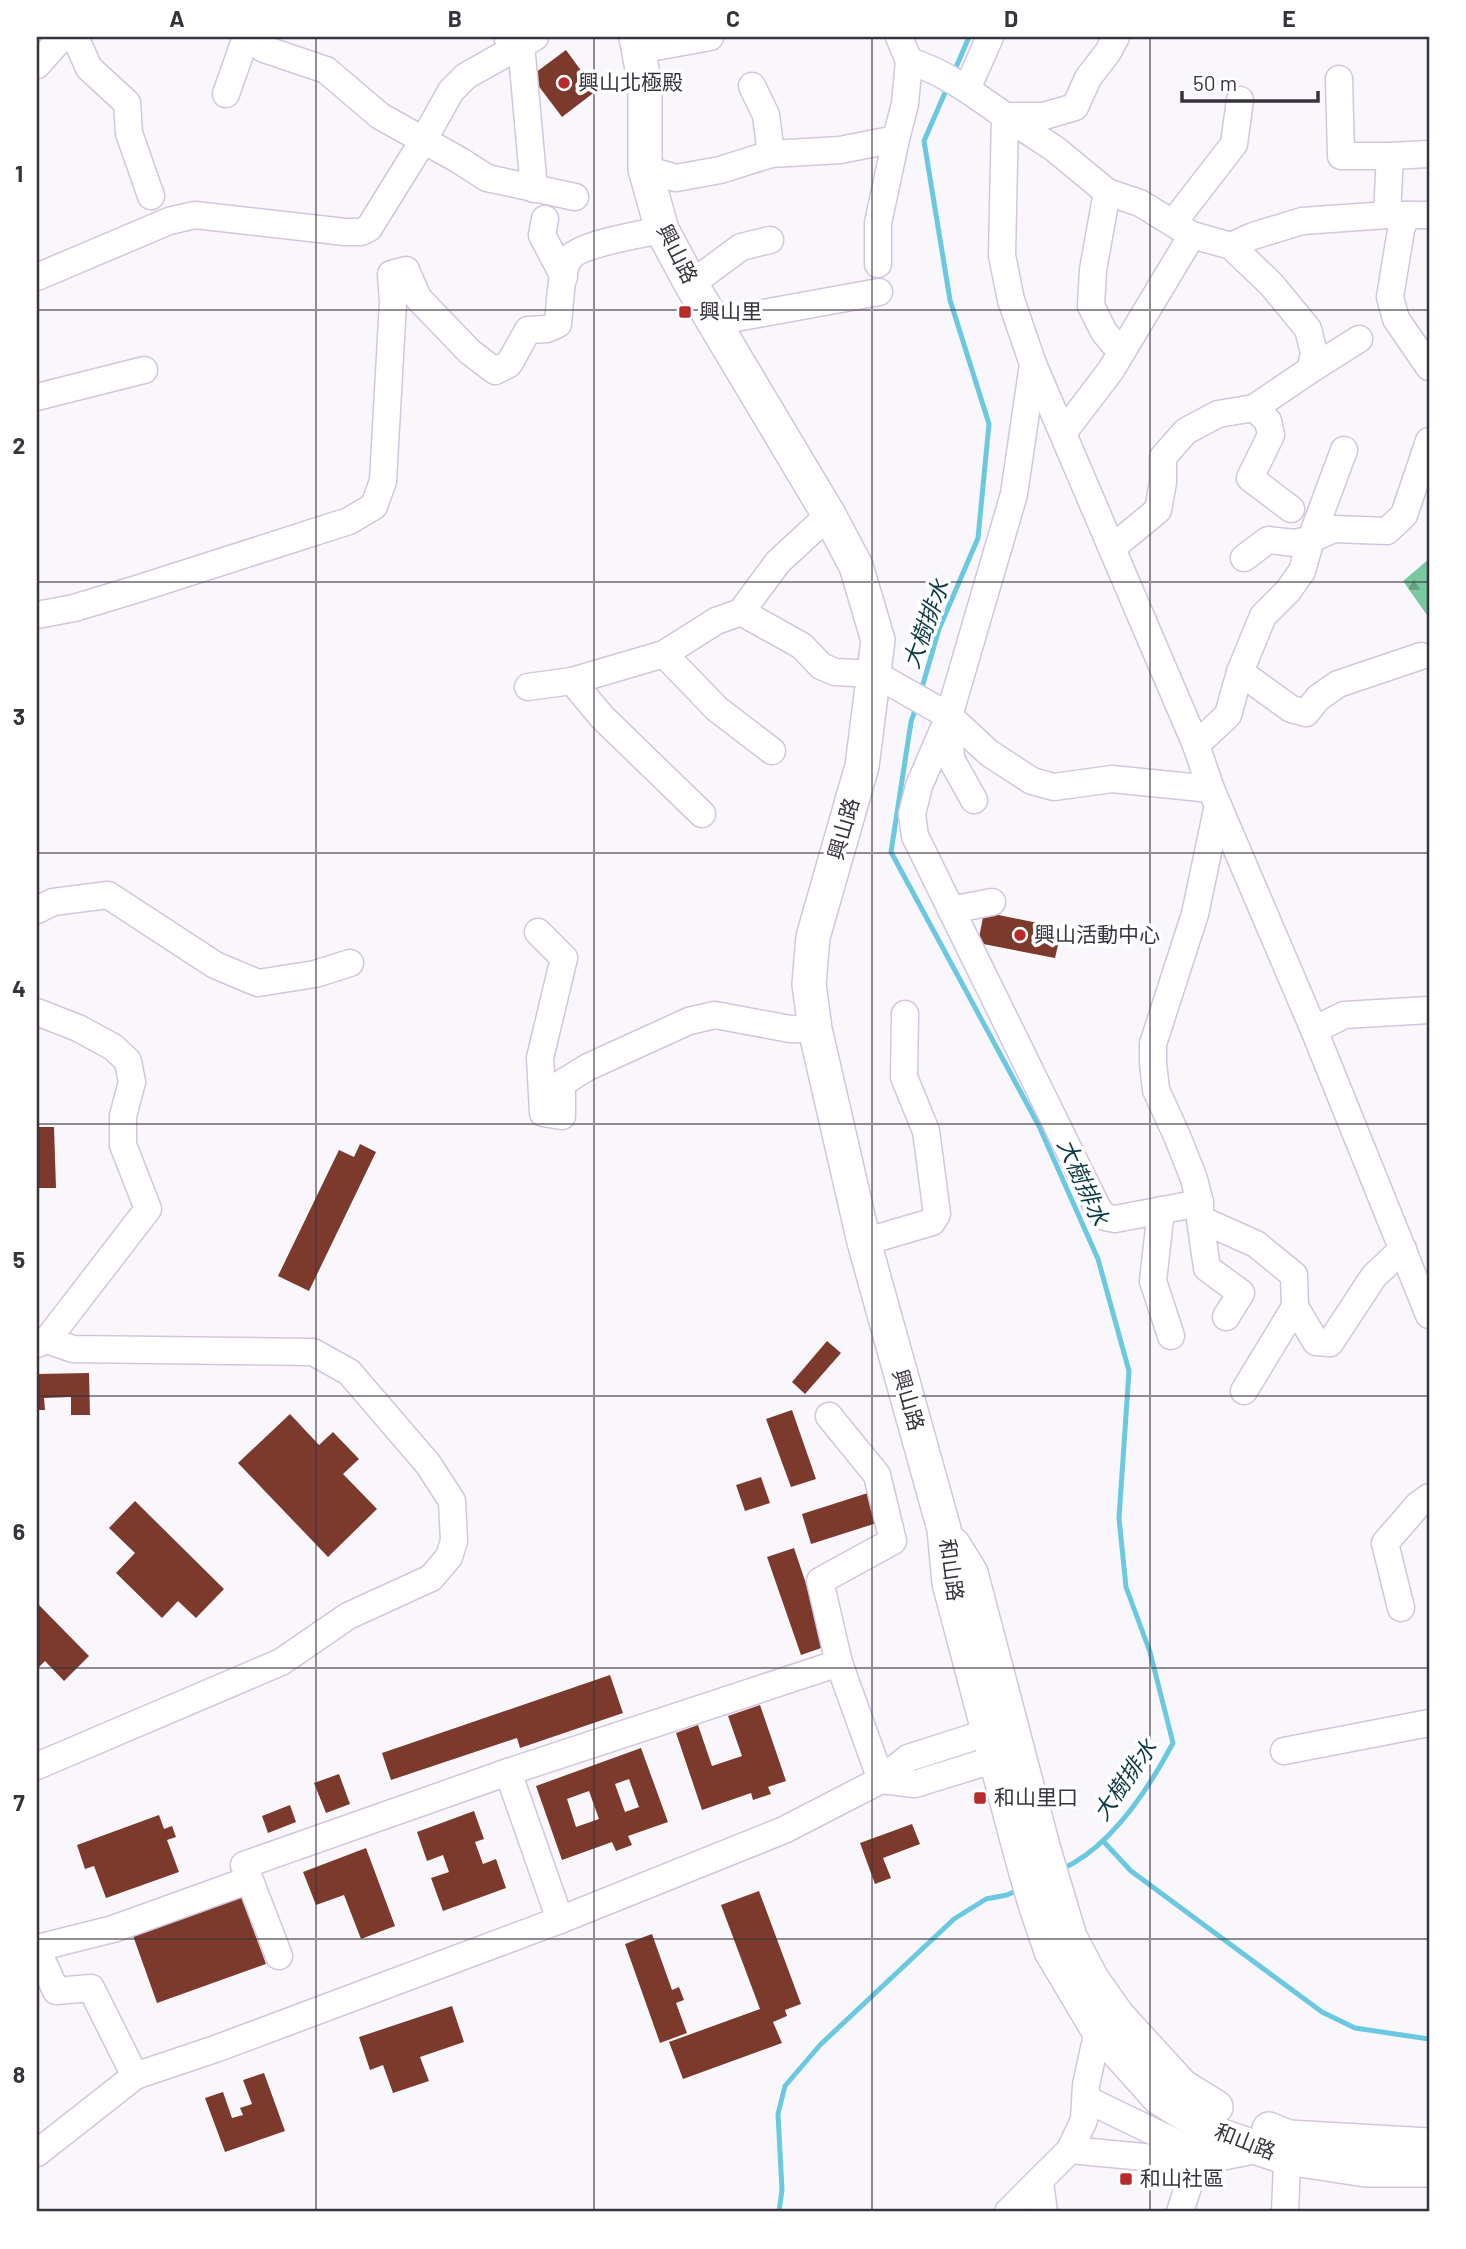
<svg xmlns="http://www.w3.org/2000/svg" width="1466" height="2249" viewBox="0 0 1466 2249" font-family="Barlow,'Noto Sans TC',sans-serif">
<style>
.forest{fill:url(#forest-firs)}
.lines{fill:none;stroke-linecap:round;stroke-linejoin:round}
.stream{stroke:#6bc8e1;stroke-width:5}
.building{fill:#7b3a2b;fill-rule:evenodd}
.minor-casing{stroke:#d4c5df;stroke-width:29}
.major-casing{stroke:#d4c5df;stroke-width:36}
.minor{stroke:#fff;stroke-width:26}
.major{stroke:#fff;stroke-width:33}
.grid{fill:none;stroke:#39333d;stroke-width:2;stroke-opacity:0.55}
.poi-dot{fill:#b92a2a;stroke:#fff;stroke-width:2.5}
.labels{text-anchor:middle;stroke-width:7;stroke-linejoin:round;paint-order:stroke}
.poi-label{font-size:21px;fill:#39333d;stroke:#fff;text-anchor:start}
.street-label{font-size:21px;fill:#39333d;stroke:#fff}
.water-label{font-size:23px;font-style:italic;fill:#0d3944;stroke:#fff}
.neatline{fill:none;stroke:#39333d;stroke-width:2.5}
.grid-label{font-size:23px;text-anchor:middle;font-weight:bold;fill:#39333d}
</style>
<defs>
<pattern id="forest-firs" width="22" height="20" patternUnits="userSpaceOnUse" patternTransform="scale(1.75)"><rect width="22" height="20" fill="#7ac7a0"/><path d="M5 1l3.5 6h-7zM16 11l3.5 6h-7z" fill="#65a284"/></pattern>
</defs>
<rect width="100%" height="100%" fill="#faf7fc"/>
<polygon class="forest" points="1429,559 1429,618 1403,581"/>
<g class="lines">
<g class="stream">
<polyline points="954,72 969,37"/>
<polyline points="921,691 939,629 978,538 989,424 950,300 924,141 947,88"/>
<path d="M916,707L911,722L891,852L1039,1126L1098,1259L1129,1371L1119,1518L1126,1587L1150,1652L1173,1743C1148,1790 1111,1847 1062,1869"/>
<polyline points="1104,1842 1131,1871 1322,2012 1355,2028 1429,2039"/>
<polyline points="779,2212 782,2190 778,2114 785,2086 820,2045 954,1919 986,1899 1007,1895 1018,1890"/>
</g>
</g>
<g class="building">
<polygon points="566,50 596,91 562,117 531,76"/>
<polygon points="984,912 1062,928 1055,958 978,943"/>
<polygon points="37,1127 54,1127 56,1188 37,1188"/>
<polygon points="360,1144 376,1152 309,1291 278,1276 339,1150 354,1157"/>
<polygon points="827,1341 841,1353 805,1394 792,1382"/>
<polygon points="89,1373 90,1415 71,1415 71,1397 44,1398 45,1410 37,1410 37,1374"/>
<polygon points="792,1410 816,1479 791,1487 766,1419"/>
<polygon points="290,1414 319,1445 333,1432 359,1459 343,1474 377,1509 328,1557 238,1463"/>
<polygon points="761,1477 770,1503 745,1511 736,1485"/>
<polygon points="874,1491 883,1521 811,1544 802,1514"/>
<polygon points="135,1501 224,1589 196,1618 178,1601 162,1618 116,1573 135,1553 109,1528"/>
<polygon points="794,1548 827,1646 801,1655 767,1557"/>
<polygon points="37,1603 89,1656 64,1681 45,1661 37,1669"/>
<polygon points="610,1675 623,1713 520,1748 517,1738 391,1780 382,1753"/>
<polygon points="760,1705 786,1781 768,1787 771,1794 753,1800 751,1793 702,1810 676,1733 698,1725 712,1766 742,1756 728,1716"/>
<path d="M641,1748L668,1822L628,1836L632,1845L616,1851L612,1842L562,1860L536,1786ZM629,1779L639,1807L625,1812L615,1784ZM589,1791L599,1819L576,1827L567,1799Z"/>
<polygon points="339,1774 350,1804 326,1813 314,1783"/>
<polygon points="290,1805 296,1822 268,1833 262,1816"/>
<polygon points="474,1811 484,1839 475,1842 483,1864 496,1859 506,1888 443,1911 431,1878 449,1872 443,1855 427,1861 417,1832"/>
<polygon points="159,1815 164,1829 172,1826 176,1837 167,1840 179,1872 106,1898 94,1866 85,1869 77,1845"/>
<polygon points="912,1824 920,1844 883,1858 891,1878 875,1884 860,1843"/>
<polygon points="366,1848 395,1926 361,1939 344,1895 316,1905 303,1872"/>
<polygon points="239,1891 266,1964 157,2003 131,1930"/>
<polygon points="759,1891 801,2004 785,2010 787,2016 773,2022 782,2043 683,2079 669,2042 760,2009 721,1905"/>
<polygon points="652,1934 672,1990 679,1987 684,2000 676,2003 687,2033 660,2043 625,1944"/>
<polygon points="452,2006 464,2042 420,2057 429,2081 393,2093 383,2065 370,2070 359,2037"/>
<polygon points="264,2073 285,2131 225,2152 205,2098 223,2092 232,2118 243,2115 240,2108 252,2104 243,2080"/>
</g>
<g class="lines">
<g class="minor-casing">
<g id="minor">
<polyline points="75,37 89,68 127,103 129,133 151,196"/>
<polyline points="246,37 264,49 326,70 380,116 459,160 487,178 575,197"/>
<polyline points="508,39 521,44 534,189"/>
<polyline points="639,50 710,37"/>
<path d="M909,61C945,72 974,94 1005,116L1002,255L1011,300L1033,364L1196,745L1211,789L1314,1030L1429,1315"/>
<polyline points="37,65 62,37"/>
<polyline points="1339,79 1341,156 1390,156 1387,215"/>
<polyline points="752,86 766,115 771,154"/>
<polyline points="967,89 990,37"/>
<polyline points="226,94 246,37"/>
<polyline points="1005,116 1055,149 1107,192 1140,203 1192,235 1231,246 1271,284 1308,329 1314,353 1310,370 1254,408 1268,421 1271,435 1250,478 1291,509"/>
<polyline points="1005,116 1044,116 1075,107 1088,78 1108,52 1116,37"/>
<polyline points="1390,156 1429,154"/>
<polyline points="645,169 676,178 720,170 771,154 840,150 896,139 905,104 909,61 899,37"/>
<polyline points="1107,192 1093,270 1091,306 1104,332 1121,352"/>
<polyline points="1406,215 1401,230 1390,297 1396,319 1429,367"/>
<polyline points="545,219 542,235 564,277"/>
<polyline points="1173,223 1234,144 1240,100"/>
<polyline points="1231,246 1253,236 1302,221 1387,215 1429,215"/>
<polyline points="878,264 878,223 896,139"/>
<polyline points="37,277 169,221 195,215 345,232 361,232 369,228 423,141 451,91 466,76 535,37"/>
<polyline points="691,284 741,247 770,240"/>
<polyline points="714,322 879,292"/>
<polyline points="1033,364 1014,494 949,716 919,786 912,814 915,836 1098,1209 1105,1217 1115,1219 1200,1203"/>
<polyline points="1310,370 1359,339"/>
<polyline points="37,397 144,370"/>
<polyline points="1063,433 1111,370 1192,235"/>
<polyline points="1112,548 1158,510 1163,482 1163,457 1186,431 1218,414 1254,408"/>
<polyline points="1244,558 1268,540 1295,543 1311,539 1334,529 1387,531 1404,515 1429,441"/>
<polyline points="741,612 802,646 821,666 835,672 875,674 949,716 989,753 1032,781 1054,787 1112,779 1211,789"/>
<path d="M37,615L74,608L137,589L349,521L374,506L383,481L393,302L391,274L406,270L418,298L470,352L495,371L509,364L528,330L547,329L558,324C560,308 560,272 569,259C579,244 642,234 662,230"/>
<polyline points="664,654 717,709 772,751"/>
<polyline points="1240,672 1291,709 1306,713 1318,698 1338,684 1421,656"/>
<polyline points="572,681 602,717 702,814"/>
<polyline points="528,687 572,681 664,654 716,621 741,612 778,562 829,515"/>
<polyline points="949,721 951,759 974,800"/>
<polyline points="1196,745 1228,715 1240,672 1263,616 1288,591 1302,571 1311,539 1344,450"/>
<polyline points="1218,805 1195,914 1153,1044 1153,1063 1156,1090 1177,1136 1194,1179 1200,1203 1200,1219 1207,1268 1241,1293 1226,1317"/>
<polyline points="37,910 53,902 108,895 215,965 258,983 315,974 350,963"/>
<polyline points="951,910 992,902"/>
<polyline points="538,932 564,958 540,1058 543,1113 562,1116 562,1083 588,1067 689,1021 715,1015 790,1029 815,1029"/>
<polyline points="37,1012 78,1028 113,1047 128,1061 132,1082 123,1116 123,1145 148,1209 47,1340 37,1344"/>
<polyline points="1314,1030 1344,1015 1429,1010"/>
<polyline points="1161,1210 1153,1281 1171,1336"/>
<polyline points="1200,1219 1256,1244 1294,1275 1295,1307 1316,1342 1330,1343 1374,1276 1403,1249"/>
<polyline points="864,1242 932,1222 937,1214 926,1131 904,1077 905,1014"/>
<polyline points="1244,1391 1295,1307"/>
<polyline points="829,1416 877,1475 893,1541 820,1581 839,1663 881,1780"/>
<polyline points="1401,1608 1385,1543 1418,1505 1429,1497"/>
<polyline points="1284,1751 1429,1723"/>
<polyline points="37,1766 281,1662 348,1616 431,1578 449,1557 454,1541 452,1501 428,1464 349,1372 313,1352 73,1349 47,1340"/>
<polyline points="508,1772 560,1920"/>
<polyline points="881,1780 915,1784 996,1759 1009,1745"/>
<polyline points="37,1948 113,1929 249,1880"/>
<polyline points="37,1949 56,1991 91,1988 135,2076"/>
<polyline points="279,1956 244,1865 508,1772 839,1663"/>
<polyline points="1086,2099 1181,2145 1210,2146"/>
<polyline points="1070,2150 1196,2162 1261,2149"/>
<polyline points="37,2153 135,2076 218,2048 560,1920 784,1830 881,1780 908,1758 989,1732 1006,1736"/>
<polyline points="1040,2183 1044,2212"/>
<polyline points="1008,2212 1070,2150 1084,2120 1086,2085 1098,2030 1109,2022"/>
<polyline points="1180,2212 1196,2162"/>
<polyline points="1285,2212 1288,2139"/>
</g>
</g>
<g class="major-casing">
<g id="major">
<polyline points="636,37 645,85 645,169 662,230 691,284 829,515 856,566 878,640 862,766 813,937 809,984 815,1029 864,1242 944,1529 949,1583 1021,1855 1035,1904 1051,1951 1098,2030 1159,2098 1219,2135 1287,2158 1366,2170 1429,2170"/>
<polyline points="953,1544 971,1573 1044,1850 1070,1937 1092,1979 1118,2016 1182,2086 1216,2107"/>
<polyline points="1269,2129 1288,2137 1429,2145"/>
</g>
</g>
<use href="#minor" class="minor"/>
<use href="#major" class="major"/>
</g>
<path class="grid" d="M316,37V2212M594,37V2212M872,37V2212M1150,37V2212M37,310H1429M37,582H1429M37,853H1429M37,1124H1429M37,1396H1429M37,1668H1429M37,1939H1429"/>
<g class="poi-dot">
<circle cx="564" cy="83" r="7"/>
<rect x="678" y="305" width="14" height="14" rx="3.5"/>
<circle cx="1020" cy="935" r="7"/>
<rect x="973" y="1791" width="14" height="14" rx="3.5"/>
<rect x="1119" y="2172" width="14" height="14" rx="3.5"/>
</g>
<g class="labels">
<g class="poi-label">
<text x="578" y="90">興山北極殿</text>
<text x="699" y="319">興山里</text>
<text x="1034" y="942">興山活動中心</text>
<text x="994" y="1805">和山里口</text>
<text x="1140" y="2186">和山社區</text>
</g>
<g class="street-label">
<text transform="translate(677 254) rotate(63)" y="7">興山路</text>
<text transform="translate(844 829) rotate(-74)" y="7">興山路</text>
<text transform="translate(908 1400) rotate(74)" y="7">興山路</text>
<text transform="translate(951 1570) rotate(82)" y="7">和山路</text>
<text transform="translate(1245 2142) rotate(21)" y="7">和山路</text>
</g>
<g class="water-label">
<text transform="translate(926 624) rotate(-70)" y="8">大樹排水</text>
<text transform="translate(1083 1182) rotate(66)" y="8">大樹排水</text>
<text transform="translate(1125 1780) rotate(-55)" y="8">大樹排水</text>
</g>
</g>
<rect width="1466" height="2249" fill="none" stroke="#ffffff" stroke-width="77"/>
<path d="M1182 91v10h136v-10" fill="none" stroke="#39333d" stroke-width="3.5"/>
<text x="1193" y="91" font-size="21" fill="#39333d" stroke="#ffffff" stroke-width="5" paint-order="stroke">50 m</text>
<rect x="38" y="38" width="1390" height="2172" class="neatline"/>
<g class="grid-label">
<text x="177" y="27">A</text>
<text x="455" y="27">B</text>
<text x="733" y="27">C</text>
<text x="1011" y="27">D</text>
<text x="1289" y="27">E</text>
<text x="19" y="182">1</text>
<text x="19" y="454">2</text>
<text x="19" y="725">3</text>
<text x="19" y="997">4</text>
<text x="19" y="1268">5</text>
<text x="19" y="1540">6</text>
<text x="19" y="1811">7</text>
<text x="19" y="2083">8</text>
</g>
</svg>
